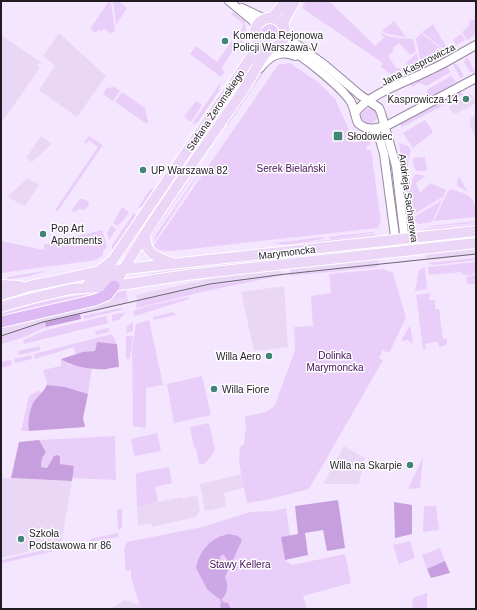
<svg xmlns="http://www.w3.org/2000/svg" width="477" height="610" viewBox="0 0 477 610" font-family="Arial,sans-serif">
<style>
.built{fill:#ead7f6}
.green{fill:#e8cef9}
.forest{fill:#c79fde}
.water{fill:#cea7e6;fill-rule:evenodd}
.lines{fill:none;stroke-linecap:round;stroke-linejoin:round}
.stream{stroke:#cea7e6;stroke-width:1.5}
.minor-casing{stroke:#988aa1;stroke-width:10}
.major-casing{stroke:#fff;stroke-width:12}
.highway-casing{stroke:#fff;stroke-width:13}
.minor{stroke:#fff;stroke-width:8}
.major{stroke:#ebd6f8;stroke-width:10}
.highway{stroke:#ddbaf3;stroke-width:11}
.tram{stroke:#6b6371;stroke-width:1}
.poi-dot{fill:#428577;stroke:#fff;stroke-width:1.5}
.labels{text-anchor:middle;stroke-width:3;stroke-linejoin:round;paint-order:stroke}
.poi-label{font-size:10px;fill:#201b23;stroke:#fff;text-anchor:start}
.street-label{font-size:10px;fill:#201b23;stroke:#fff}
.park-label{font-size:10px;fill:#420f5a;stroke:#fff}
</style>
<rect width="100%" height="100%" fill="#f5e6ff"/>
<g class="built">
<polygon points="59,33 106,76 77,117 39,90 55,66 43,56"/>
<polygon points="1,35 42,63 38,64 37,66 40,68 1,123"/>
<polygon points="471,94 476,103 454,115 449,106"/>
<polygon points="476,115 476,139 469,123 471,118"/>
<polygon points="41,136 52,144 32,162 26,158"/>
<polygon points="28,178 39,185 25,206 7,197"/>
<polygon points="476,248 476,255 426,260 426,254"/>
<polygon points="378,259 379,265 289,275 291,269"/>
<polygon points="280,270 284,275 207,286 137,301 136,295 227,275"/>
<polygon points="284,286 288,347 254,351 241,292"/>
<polygon points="127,297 129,303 45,322 1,337 1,330 29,321"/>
<polygon points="344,446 365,458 359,484 323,484"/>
<polygon points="242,474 244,488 224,493 226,507 205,511 200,484"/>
<polygon points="1,478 72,481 61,544 1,558"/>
<polygon points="197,495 200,511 195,517 152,527 151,523 138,526 137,507 181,497 182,499"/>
<polygon points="125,600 140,605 141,609 110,609"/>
</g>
<g class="green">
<polygon points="109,1 111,1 115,32 110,33 105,29 101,31 98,30 96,33 90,29"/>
<polygon points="113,1 118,1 127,8 116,25"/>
<polygon points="306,1 329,1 375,46 384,37 380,32 390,37 413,39 416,51 410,55 399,43 393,48 394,50 388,56 397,69 399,68 404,72 395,77 381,67 383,63 302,8"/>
<polygon points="233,12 245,21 246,34 242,43 236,39 244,24 231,14"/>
<polygon points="476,19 476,34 467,40 462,32 469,26 469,21"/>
<polygon points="394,21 406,37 389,34 382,31"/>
<polygon points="433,24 447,48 445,50 422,32"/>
<circle cx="270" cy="34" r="10"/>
<polygon points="421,33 443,50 421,63 416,39"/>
<polygon points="461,34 465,40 456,45 453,40"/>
<polygon points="232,41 241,45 238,52 236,46 222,67 224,73 221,77 190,54 196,46 217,62"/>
<polygon points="417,53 419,63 409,70 406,65 407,62"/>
<polygon points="442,55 443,58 417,71 416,70"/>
<polygon points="467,57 476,73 470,72 464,62"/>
<polygon points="254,61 256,62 194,152 193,151"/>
<polygon points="290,63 319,83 335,99 350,132 361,139 368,139 371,144 366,147 367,150 371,150 381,222 378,228 172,251 157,250 154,245 278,65"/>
<polygon points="452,63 458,65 463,75 462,78 461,79"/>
<polygon points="447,66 450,71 449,73 427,86 419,83 412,87 409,83"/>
<polygon points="264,68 266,69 228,125 226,124"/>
<polygon points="451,76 456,82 421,104 419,101 426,97 428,89"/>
<polygon points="221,82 219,91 198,122 192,124"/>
<polygon points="114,87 120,91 113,101 103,94 107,88"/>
<polygon points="461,91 463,95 402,127 400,124"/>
<polygon points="122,92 145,108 148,122 147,124 115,102"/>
<polygon points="196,101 202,105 191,122 184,117"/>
<circle cx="369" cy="116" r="8"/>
<polygon points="425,120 433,132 413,148 403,133"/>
<polygon points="89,136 103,145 57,212 55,210 98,147 89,140 86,144 84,142"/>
<path d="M399,143L408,146L411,151C407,159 408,172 407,183H411L413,177L416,174L425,176L416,183L420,193L430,183L446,190L444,196L409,217Z"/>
<polygon points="425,157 427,171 417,171 414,167 413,158"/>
<polygon points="185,161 188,162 126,254 122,255"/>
<polygon points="196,169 197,169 153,234 150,241 151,235"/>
<polygon points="200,171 201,171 154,242 155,236"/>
<polygon points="458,177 459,177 468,192 457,186"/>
<polygon points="154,188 142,207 138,208 150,189"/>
<path d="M451,189C470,195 476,196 476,217L434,221L448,191Z"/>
<polygon points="80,199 84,199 89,202 88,207 83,210 79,209 74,212 71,211"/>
<polygon points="442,200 432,222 419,224 411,219"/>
<polygon points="122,207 129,212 123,221 117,226 113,223"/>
<polygon points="134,213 136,216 112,250 112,245"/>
<polygon points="476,221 476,223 429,227 429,226"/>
<polygon points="476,224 476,226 423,230 423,229"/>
<polygon points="111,226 116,229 109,240 107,233"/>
<polygon points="102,230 107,246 103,251 103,255 96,260 1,273 1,241 44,250 44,245"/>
<polygon points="374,233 331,239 328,237 372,232"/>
<polygon points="375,234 375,236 302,244 304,243"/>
<path d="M324,237L323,239C307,241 290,247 274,243Z"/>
<polygon points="376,246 376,248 147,276 148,274 188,267"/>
<polygon points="476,258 476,260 434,265 427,263"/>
<polygon points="476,262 476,272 471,275 463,275 461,272 429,275 428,267"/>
<polygon points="379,265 378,267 289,276 289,275"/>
<polygon points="425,267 427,289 415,291 419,270"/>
<path d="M383,269L393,273L406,318L389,353L383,350L379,358L383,360L309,489L266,500L247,503L239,462L240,447L244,444L246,427L245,416C255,414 268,414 275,405L295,350L294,327L313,326L311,296L331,293L329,274Z"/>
<polygon points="50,270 29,276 6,280 8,277"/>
<polygon points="476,274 476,284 467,284 466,277"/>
<polygon points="284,275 206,291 136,308 137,301 207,286"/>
<polygon points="126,288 127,297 45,316 1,330 1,326 113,296 119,290"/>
<polygon points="106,291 103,294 1,318 1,313 50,300"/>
<polygon points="431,293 429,300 435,300 435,309 439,309 443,339 447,339 447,343 444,346 439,347 438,342 425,344 426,349 423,349 416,295"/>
<polygon points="189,297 189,299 135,316 134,315 133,311 147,306"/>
<polygon points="121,308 121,310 84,319 83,316"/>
<polygon points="126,312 119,320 112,321 112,315"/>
<polygon points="173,312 176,315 154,320 153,317"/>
<polygon points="106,316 108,323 24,344 23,340 47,330"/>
<polygon points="149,320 163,385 146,388 146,428 133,426 132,349 136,324"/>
<polygon points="45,322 46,327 22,338 1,344 1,337"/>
<polygon points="133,322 133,331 126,333 127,326"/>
<polygon points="410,325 413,344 408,340 401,341"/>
<polygon points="109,328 109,332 96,335 95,331"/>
<polygon points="112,334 117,344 97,342 95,351 76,354 74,347 35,359 34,354"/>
<polygon points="126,336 133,336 130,359 126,359"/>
<polygon points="40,346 40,350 19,355 18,351"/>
<polygon points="31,355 32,359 15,363 14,359"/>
<path d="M61,359L70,365L92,368L88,394L65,387L47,385C44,391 39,395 35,400C30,406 27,423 29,431H21L29,396L38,391L43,392L47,383L43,370L61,366Z"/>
<polygon points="11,360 12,365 1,368 1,362"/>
<polygon points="202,376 211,415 174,423 167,384"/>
<polygon points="209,423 215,450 206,463 199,465 196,448 194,448 190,427"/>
<polygon points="157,433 161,451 134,456 131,439"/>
<polygon points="115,436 116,480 72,478 74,466 60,464 60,457 52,459 47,468 41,467 42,458 46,452 39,440"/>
<polygon points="423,457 420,488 408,489"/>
<polygon points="169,467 172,483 155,487 158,502 137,507 136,473"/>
<polygon points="424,506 436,506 439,530 423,532"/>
<polygon points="286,508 290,536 281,537 285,560 292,565 345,554 351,583 303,596 307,609 141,609 131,577 131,570 126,571 124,549 127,542 202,527 250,512 274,511"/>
<polygon points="117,509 122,509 122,528 118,530"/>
<polygon points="118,533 119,537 90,542 90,539"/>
<polygon points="80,541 81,545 62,550 61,546"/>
<polygon points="410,541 415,558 399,564 393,545"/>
<polygon points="59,546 60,550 3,563 2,560"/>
<polygon points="440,548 445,561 427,569 422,555"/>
<polygon points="427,593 427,609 412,609 413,598"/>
</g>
<g class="forest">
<polygon points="80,314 81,319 46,327 45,322"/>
<path d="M97,342L117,344L119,367C115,367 111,368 107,369C92,370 72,367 61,359L83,352L95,351Z"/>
<path d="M47,385L65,387L88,394L83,418L85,427L29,431C27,423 30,406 35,400C39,395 44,391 47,385Z"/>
<polygon points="39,440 46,452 42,458 41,467 47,468 54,456 57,455 60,457 60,464 74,466 72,481 11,478 19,442"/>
<polygon points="338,500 345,548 327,551 323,530 305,533 308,555 285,560 281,537 298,534 295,506"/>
<polygon points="394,502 412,505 412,534 395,538"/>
<polygon points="445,561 450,573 431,578 427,569"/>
</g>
<g class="water">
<path d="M229,534L238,536L242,540L225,577C228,584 228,592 223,598L219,599L207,589L196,568C199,551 211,537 229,534ZM221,555H224L227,559L225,565L222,566L218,564Z"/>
<polygon points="222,602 228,603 231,609 221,609 220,605"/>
</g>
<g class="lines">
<polyline class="stream" points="221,598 222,603"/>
<g class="minor-casing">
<g id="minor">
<polyline points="229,1 253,21 257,28"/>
<polyline points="242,8 265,19"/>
<polyline points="285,33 288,38 326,66 360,95 379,108 381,113 396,166 406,250"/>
<path d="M278,46C294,46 342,88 351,102C355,109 355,117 358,123C367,132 379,128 390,124L476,78"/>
<path d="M260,68C269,57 280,49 295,56"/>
<path d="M355,113C366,95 411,80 430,70C446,63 461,53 476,45"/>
<polyline points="373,129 380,140 384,154 397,251"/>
</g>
</g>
<g class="major-casing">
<g id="major">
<polyline points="272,18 286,1"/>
<circle cx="270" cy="33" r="15"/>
<polyline points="283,27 285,19 295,1"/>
<path d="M146,234C142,252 158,258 172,263"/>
<polyline points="98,272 113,260 257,48 259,42"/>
<polyline points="88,284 110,278 121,271"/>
<polyline points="1,285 20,286"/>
<path d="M114,286C152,218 200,154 244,89C252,78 262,52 273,47"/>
<polyline points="1,295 30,286 97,272 476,231"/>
<polyline points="1,307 29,299 71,289 114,286 186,275 476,243"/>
</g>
</g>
<g class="highway-casing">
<polyline id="highway" points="1,322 95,300 107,295 114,286"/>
</g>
<use href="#minor" class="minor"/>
<use href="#major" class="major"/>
<use href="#highway" class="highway"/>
<polyline class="tram" points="1,336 43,322 210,284 286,274 476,254"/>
</g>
<g class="poi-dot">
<circle cx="225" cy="41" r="4"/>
<circle cx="466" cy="99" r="4"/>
<rect x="333" y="131" width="10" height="10" rx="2"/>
<circle cx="143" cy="170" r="4"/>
<circle cx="43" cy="234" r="4"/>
<circle cx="269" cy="356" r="4"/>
<circle cx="214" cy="389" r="4"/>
<circle cx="410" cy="465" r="4"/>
<circle cx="21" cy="539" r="4"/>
</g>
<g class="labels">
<g class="poi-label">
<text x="233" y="39">Komenda Rejonowa<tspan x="233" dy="12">Policji Warszawa V</tspan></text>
<text x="458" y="103" text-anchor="end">Kasprowicza 14</text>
<text x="347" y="140">Słodowiec</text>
<text x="151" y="174">UP Warszawa 82</text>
<text x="51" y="232">Pop Art<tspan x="51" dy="12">Apartments</tspan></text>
<text x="261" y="360" text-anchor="end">Willa Aero</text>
<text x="222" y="393">Willa Fiore</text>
<text x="402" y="469" text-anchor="end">Willa na Skarpie</text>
<text x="29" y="537">Szkoła<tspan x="29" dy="12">Podstawowa nr 86</tspan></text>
</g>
<g class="street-label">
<text transform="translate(418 64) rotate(-27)" y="4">Jana Kasprowicza</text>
<text transform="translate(215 110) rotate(-56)" y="4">Stefana Żeromskiego</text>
<text transform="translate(409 198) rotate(82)" y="4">Andrieja Sacharowa</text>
<text transform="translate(287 252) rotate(-7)" y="4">Marymoncka</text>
</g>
<g class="park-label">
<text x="291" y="172">Serek Bielański</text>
<text x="335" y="359">Dolinka<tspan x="335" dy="12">Marymoncka</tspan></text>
<text x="240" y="568">Stawy Kellera</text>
</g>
</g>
<rect width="477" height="610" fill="none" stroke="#201b23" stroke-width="4"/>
</svg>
